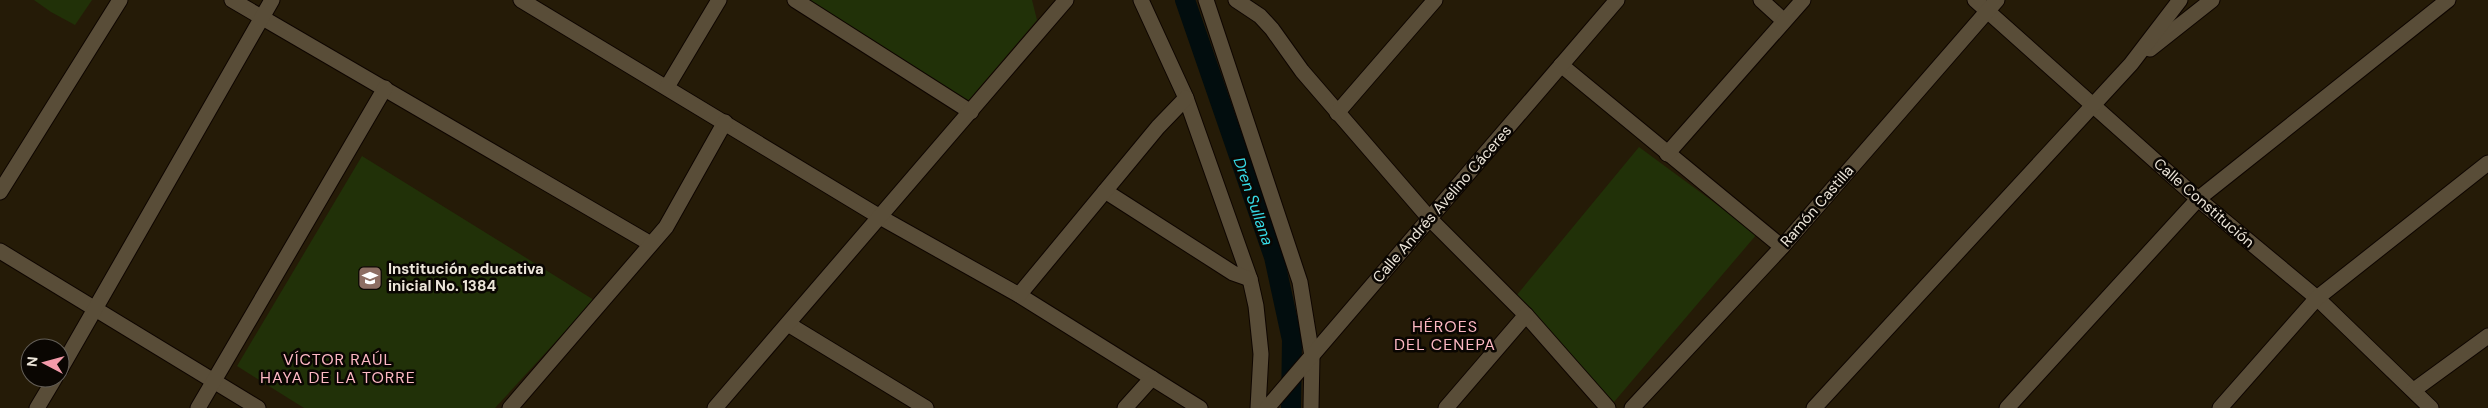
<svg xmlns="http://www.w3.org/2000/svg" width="2488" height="408" viewBox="0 0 2488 408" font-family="'DM Sans',sans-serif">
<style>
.green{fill:#213108}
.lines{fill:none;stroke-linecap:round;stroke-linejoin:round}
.canal{stroke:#020d0e;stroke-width:20}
.minor-casing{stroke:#0e0500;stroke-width:17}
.minor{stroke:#594d38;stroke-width:15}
.labels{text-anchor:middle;stroke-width:5;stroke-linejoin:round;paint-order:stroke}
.street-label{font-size:15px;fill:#ece5d9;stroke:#0a0602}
.poi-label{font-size:15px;font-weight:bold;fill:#ece5d9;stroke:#0a0602;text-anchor:start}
.water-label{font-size:16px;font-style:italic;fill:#36d9e5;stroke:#0a0602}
.neighbourhood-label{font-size:16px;letter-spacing:1px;fill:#fdb8c3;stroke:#0a0602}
</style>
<rect width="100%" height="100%" fill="#251b07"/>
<g class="green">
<polygon points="34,0 92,0 75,25 51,12"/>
<polygon points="809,0 1032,0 1037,20 962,108"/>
<polygon points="1639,147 1757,234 1614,402 1516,296"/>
<polygon points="362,156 594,300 495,408 304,408 237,366"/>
</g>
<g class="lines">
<polyline class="canal" points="1185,0 1274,257 1292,340 1291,408"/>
<g class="minor-casing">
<g id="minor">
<polyline points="232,0 651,244"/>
<polyline points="521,0 880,217 1019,295 1200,408"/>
<polyline points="795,0 971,112"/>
<polyline points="1141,0 1186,98 1250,279 1256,306 1261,354 1258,408"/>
<polyline points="1206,0 1300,282 1312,356 1311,408"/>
<polyline points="1236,0 1260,16 1272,29 1302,71 1430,219 1526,315 1608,408"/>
<polyline points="1761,0 1784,21"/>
<polyline points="1975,0 2198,199 2317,298 2431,408"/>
<polyline points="2150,49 2212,0"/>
<polyline points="1561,65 1782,247"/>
<polyline points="667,87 719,0"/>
<polyline points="1337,113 1435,0"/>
<polyline points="1667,154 1803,0"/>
<polyline points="1105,191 1233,273 1250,279"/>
<polyline points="0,192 120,0"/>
<polyline points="0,251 258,408"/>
<polyline points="1019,295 1158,127 1186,98"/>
<polyline points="788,324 926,408"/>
<polyline points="60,370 272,0"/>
<polyline points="2414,390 2488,336"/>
<polyline points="37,408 55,378"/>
<polyline points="198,408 385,88"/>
<polyline points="510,408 666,227 725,122"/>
<polyline points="715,408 1066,0"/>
<polyline points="1125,408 1152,378"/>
<polyline points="1267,408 1617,0"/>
<polyline points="1446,408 1526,315"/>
<polyline points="1632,408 1782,247 1997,0"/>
<polyline points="1814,408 2131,64 2180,0"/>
<polyline points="2007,408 2198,199 2448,0"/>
<polyline points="2220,408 2317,298 2488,163"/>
</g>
</g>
<use href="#minor" class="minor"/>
</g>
<defs>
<g id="school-square" transform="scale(1.25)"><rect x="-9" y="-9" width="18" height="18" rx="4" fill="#8d6e63" stroke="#0a0602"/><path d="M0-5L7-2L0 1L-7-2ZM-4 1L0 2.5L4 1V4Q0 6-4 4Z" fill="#fff"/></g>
</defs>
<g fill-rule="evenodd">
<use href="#school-square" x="370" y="278"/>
</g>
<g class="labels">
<g class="street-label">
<text transform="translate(2204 203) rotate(41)" y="5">Calle Constitución</text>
<text transform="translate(1442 204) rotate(-49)" y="5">Calle Andrés Avelino Cáceres</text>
<text transform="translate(1817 206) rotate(-49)" y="5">Ramón Castilla</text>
</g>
<g class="poi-label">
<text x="388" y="274">Institución educativa<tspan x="388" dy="17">inicial No. 1384</tspan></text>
</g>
<g class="water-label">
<text transform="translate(1254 201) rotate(71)" y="6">Dren Sullana</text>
</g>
<g class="neighbourhood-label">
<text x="1445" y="332">HÉROES<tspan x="1445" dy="18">DEL CENEPA</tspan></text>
<text x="338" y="365">VÍCTOR RAÚL<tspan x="338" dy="18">HAYA DE LA TORRE</tspan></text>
</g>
</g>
<g transform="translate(45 363) rotate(276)"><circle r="24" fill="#0a0602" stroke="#645f58"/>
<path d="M0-4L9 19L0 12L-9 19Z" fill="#f39aaa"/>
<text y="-8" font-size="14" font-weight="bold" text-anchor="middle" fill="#ece5d9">N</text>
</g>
</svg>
